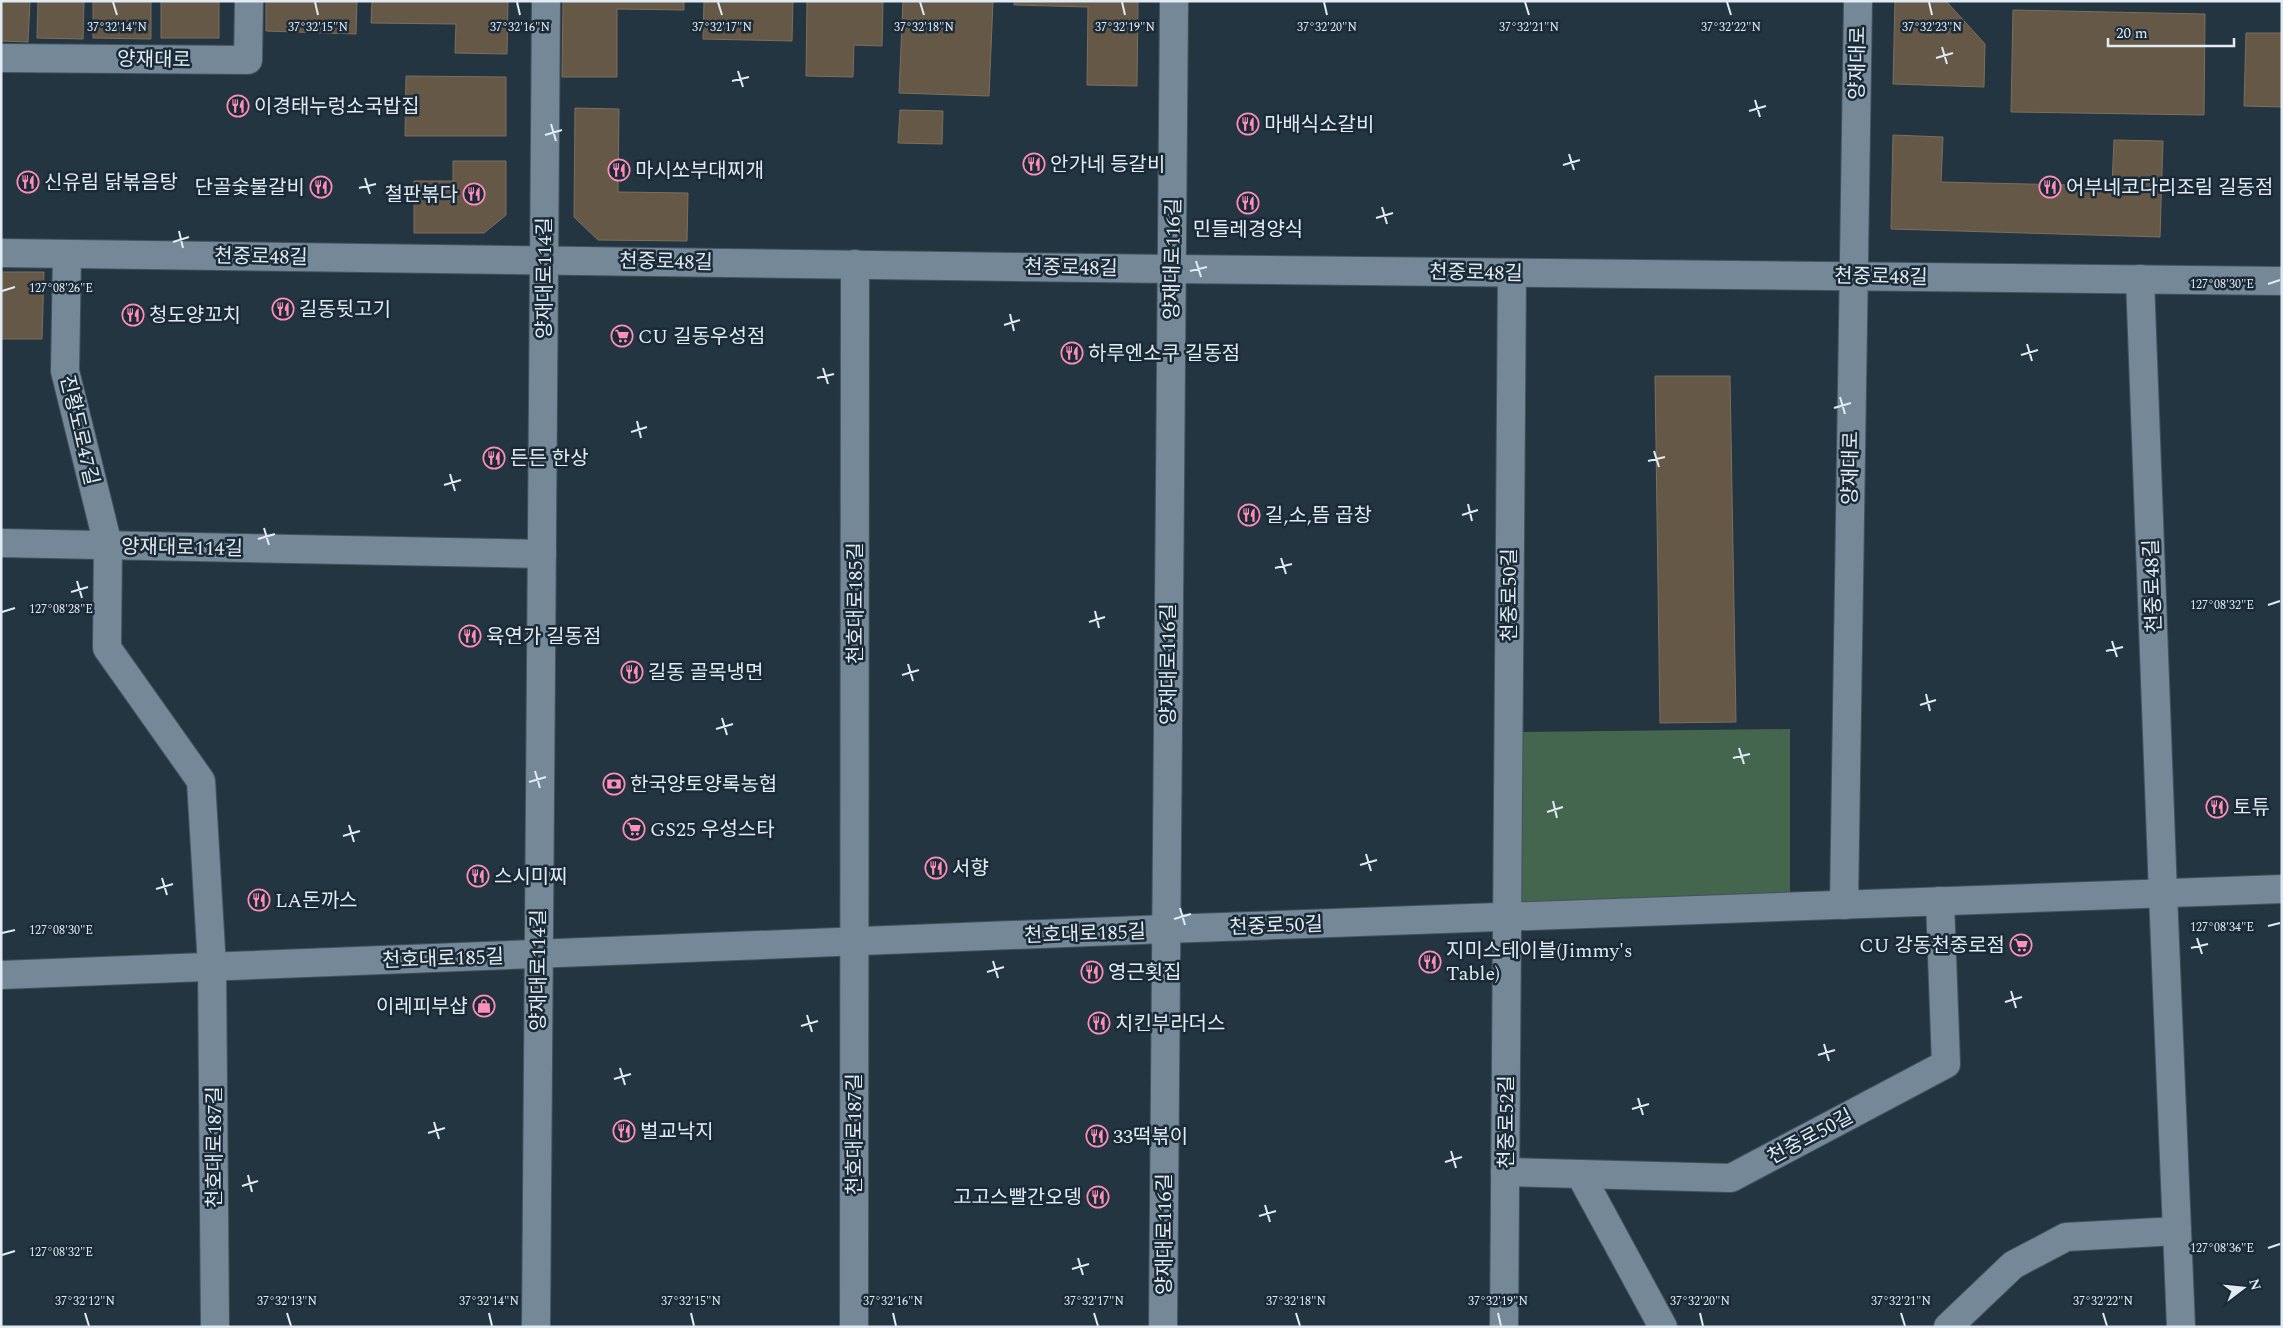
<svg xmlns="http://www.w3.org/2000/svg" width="2283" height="1328" viewBox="0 0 2283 1328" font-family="Spectral,'Noto Sans KR',serif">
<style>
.green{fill:#44664e}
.building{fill:#655846;stroke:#7c6f5c}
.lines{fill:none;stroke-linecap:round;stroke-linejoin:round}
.minor-casing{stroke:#43525d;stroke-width:30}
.minor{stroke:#758898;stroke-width:28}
.ticks{fill:none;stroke:#e1ebf4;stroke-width:2}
.labels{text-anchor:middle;stroke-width:5;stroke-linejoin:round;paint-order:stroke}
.street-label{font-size:20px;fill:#e1ebf4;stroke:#1a2a37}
.poi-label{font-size:20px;fill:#e1ebf4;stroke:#1a2a37;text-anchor:start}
.ticks-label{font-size:12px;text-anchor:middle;fill:#e1ebf4;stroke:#1a2a37;stroke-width:5;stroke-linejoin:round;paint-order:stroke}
</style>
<rect width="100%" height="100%" fill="#243542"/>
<polygon class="green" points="1790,729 1790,892 1522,904 1521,732"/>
<g class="building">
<polygon points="1,1 30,1 28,42 1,41"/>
<polygon points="38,1 84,1 83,39 37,38"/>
<polygon points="93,1 151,1 151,39 93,38"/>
<rect x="161" y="1" width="58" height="37"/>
<polygon points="266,1 357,1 356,34 266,31"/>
<polygon points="372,1 508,1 507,54 455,53 456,24 371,23"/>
<polygon points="563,1 684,1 684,10 617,9 617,77 562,77"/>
<polygon points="704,1 793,1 792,41 703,39"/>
<polygon points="807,1 883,1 882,46 854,45 853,77 806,76"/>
<polygon points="903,1 993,1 989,96 899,93"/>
<polygon points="1014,1 1138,1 1137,86 1087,85 1088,7 1014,5"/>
<polygon points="1895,1 1946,1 1985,44 1984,87 1893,84"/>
<polygon points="2013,10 2205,14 2204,115 2011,112"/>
<polygon points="2246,33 2282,33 2282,107 2244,106"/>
<polygon points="406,76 506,77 506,136 405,136"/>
<polygon points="575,108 619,109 618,192 688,193 687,241 598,240 574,217"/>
<polygon points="900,110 943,111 942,144 898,143"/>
<polygon points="1893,135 1943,137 1941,182 2112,186 2114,140 2163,141 2160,237 1891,229"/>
<polygon points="453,161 506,161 506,215 484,233 414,233 414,181 453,181"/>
<polygon points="1,272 44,272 42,339 1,339"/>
<polygon points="1655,376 1730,376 1736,722 1660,723"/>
</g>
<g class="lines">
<g class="minor-casing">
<g id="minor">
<polyline points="1,58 248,60 249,1"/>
<polyline points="1,253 1171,269 2282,281"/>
<polyline points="67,254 65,371 108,545 107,648 201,781 212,967 215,1327"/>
<polyline points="2140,279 2163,894 2181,1327"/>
<polyline points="1,543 542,554"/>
<polyline points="1844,905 1858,1"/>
<polyline points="1,975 1166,929 2282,889"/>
<polyline points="1505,1172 1731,1178 1946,1064 1940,901"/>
<polyline points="1580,1174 1663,1327"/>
<polyline points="536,1327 546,1"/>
<polyline points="854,1327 855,264"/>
<polyline points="1163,1327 1174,1"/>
<polyline points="1504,1327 1512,273"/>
<polyline points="1948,1327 2013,1265 2066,1237 2177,1231"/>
</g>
</g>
<use href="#minor" class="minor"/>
</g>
<path class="ticks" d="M113,2L117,15M315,2L318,15M517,2L520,15M718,2L722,15M920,2L924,15M1122,2L1125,15M1324,2L1327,15M1525,2L1529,15M1727,2L1731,15M1929,2L1932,15M1942,47L1947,64M1936,58L1953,53M738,71L743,87M732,81L749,77M1755,100L1760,117M1749,111L1766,106M551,124L556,141M545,135L562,130M1569,154L1574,170M1563,165L1580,160M365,178L370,194M359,188L376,184M1382,207L1387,224M1376,218L1393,213M179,231L183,248M173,242L189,237M1196,261L1201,277M1190,271L1207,267M2268,284L2280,280M2,291L15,287M1010,314L1014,331M1004,325L1020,320M2027,344L2032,361M2021,355L2038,350M823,368L828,384M817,378L834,374M1840,397L1845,414M1834,408L1851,403M637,421L641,438M631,432L647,427M1654,451L1659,467M1648,461L1665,457M450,474L455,491M444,485L461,480M1468,504L1472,521M1462,515L1478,510M264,528L269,545M258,539L275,534M1281,558L1286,574M1275,568L1292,564M77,581L82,598M71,592L88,587M2268,605L2280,601M1095,611L1099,628M2,612L15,608M1089,622L1105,617M2112,641L2117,657M2106,651L2123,647M908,664L913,681M902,675L919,670M1926,694L1930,711M1920,705L1936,700M722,718L727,735M716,729L733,724M1739,748L1744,764M1733,758L1750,754M535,771L540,788M529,782L546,777M1553,801L1557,818M1547,812L1563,807M349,825L354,842M343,836L360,831M1366,854L1371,871M1360,865L1377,860M162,878L167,895M156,889L173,884M1180,908L1185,925M1174,919L1191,914M2268,926L2280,923M2,933L15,930M2197,938L2202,954M2191,948L2208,944M993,961L998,978M987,972L1004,967M2011,991L2016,1008M2005,1002L2022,997M807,1015L812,1032M801,1026L818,1021M1824,1044L1829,1061M1818,1055L1835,1050M620,1068L625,1085M614,1079L631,1074M1638,1098L1643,1115M1632,1109L1649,1104M434,1122L439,1139M428,1133L445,1128M1451,1151L1456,1168M1445,1162L1462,1157M248,1175L252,1192M242,1186L258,1181M1265,1205L1270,1222M1259,1216L1276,1211M2268,1248L2280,1244M2,1255L15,1251M1078,1258L1083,1275M1072,1269L1089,1264M85,1313L89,1326M287,1313L291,1326M489,1313L492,1326M691,1313L694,1326M893,1313L896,1326M1094,1313L1098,1326M1296,1313L1300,1326M1498,1313L1501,1326M1700,1313L1703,1326M1901,1313L1905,1326M2103,1313L2107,1326"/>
<defs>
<g id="restaurant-ring" transform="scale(1.125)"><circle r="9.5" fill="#1a2a37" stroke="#ff8eb9" stroke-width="1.5"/><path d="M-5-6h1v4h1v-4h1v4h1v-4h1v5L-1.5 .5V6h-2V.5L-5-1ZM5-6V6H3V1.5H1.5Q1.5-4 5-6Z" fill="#ff8eb9"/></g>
<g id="supermarket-ring" transform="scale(1.125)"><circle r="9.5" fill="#1a2a37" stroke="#ff8eb9" stroke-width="1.5"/><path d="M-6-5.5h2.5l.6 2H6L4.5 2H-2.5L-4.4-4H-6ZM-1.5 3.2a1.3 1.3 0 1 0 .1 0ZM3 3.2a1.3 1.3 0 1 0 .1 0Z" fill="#ff8eb9"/></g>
<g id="bank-ring" transform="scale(1.125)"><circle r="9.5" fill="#1a2a37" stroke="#ff8eb9" stroke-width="1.5"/><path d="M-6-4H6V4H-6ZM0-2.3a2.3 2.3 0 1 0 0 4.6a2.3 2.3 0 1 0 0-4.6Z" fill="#ff8eb9"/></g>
<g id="shop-ring" transform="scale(1.125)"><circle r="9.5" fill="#1a2a37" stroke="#ff8eb9" stroke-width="1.5"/><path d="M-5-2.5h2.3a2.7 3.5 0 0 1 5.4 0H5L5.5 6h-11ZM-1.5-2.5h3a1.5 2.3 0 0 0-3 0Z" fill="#ff8eb9"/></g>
</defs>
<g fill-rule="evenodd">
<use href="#restaurant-ring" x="238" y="106"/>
<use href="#restaurant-ring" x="1248" y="124"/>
<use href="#restaurant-ring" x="1034" y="164"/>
<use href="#restaurant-ring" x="619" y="170"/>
<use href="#restaurant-ring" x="28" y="182"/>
<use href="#restaurant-ring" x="321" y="187"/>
<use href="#restaurant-ring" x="2050" y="187"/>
<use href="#restaurant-ring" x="474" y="194"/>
<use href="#restaurant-ring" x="1248" y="203"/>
<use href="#restaurant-ring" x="283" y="309"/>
<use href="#restaurant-ring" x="133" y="315"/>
<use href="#supermarket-ring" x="622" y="336"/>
<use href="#restaurant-ring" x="1072" y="353"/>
<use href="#restaurant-ring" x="494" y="458"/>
<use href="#restaurant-ring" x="1249" y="515"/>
<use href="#restaurant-ring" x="470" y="636"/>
<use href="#restaurant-ring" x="632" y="672"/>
<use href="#bank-ring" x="614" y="784"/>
<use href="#restaurant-ring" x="2217" y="807"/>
<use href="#supermarket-ring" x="634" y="829"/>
<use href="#restaurant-ring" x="936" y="868"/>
<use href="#restaurant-ring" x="478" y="876"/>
<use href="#restaurant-ring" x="259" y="900"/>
<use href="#supermarket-ring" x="2021" y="945"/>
<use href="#restaurant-ring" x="1430" y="962"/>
<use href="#restaurant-ring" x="1092" y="972"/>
<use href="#shop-ring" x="484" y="1006"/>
<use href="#restaurant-ring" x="1099" y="1023"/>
<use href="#restaurant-ring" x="624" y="1131"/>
<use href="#restaurant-ring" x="1097" y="1136"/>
<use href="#restaurant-ring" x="1098" y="1197"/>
</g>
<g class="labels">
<g class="street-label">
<text transform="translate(154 59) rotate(1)" y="7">양재대로</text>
<text transform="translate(1857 63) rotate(-89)" y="7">양재대로</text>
<text transform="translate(261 256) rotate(1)" y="7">천중로48길</text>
<text transform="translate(1172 259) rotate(-89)" y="7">양재대로116길</text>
<text transform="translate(666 261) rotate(1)" y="7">천중로48길</text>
<text transform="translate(1071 267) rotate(1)" y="7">천중로48길</text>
<text transform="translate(1476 272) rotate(1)" y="7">천중로48길</text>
<text transform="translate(1881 276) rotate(1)" y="7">천중로48길</text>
<text transform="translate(544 278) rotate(-90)" y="7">양재대로114길</text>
<text transform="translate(80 430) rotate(77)" y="7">진황도로47길</text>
<text transform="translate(1850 468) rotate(-89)" y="7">양재대로</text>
<text transform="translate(182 547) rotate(1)" y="7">양재대로114길</text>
<text transform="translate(2152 586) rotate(-92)" y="7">천중로48길</text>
<text transform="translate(1509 595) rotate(-90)" y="7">천중로50길</text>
<text transform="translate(855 603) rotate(-90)" y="7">천호대로185길</text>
<text transform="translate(1168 664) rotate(-90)" y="7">양재대로116길</text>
<text transform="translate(1276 925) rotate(-2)" y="7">천중로50길</text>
<text transform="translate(1085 933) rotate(-2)" y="7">천호대로185길</text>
<text transform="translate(443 958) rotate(-2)" y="7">천호대로185길</text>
<text transform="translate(538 970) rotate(-90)" y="7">양재대로114길</text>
<text transform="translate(1506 1122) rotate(-90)" y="7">천중로52길</text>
<text transform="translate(854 1134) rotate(-90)" y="7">천호대로187길</text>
<text transform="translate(1810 1136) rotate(-28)" y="7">천중로50길</text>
<text transform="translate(214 1147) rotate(-90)" y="7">천호대로187길</text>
<text transform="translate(1164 1234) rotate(-90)" y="7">양재대로116길</text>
</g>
<g class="poi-label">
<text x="254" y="113">이경태누렁소국밥집</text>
<text x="1264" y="131">마배식소갈비</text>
<text x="1050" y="171">안가네 등갈비</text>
<text x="635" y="177">마시쏘부대찌개</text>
<text x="44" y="189">신유림 닭볶음탕</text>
<text x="305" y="194" text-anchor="end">단골숯불갈비</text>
<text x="2066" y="194">어부네코다리조림 길동점</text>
<text x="458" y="201" text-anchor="end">철판볶다</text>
<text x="1248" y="236" text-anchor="middle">민들레경양식</text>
<text x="299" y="316">길동뒷고기</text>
<text x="149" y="322">청도양꼬치</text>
<text x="638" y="343">CU 길동우성점</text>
<text x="1088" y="360">하루엔소쿠 길동점</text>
<text x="510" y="465">든든 한상</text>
<text x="1265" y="522">길,소,뜸 곱창</text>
<text x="486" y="643">육연가 길동점</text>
<text x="648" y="679">길동 골목냉면</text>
<text x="630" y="791">한국양토양록농협</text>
<text x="2233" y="814">토튜</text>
<text x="650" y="836">GS25 우성스타</text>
<text x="952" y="875">서향</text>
<text x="494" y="883">스시미찌</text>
<text x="275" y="907">LA돈까스</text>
<text x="2005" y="952" text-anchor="end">CU 강동천중로점</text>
<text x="1446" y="957">지미스테이블(Jimmy's<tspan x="1446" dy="23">Table)</tspan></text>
<text x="1108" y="979">영근횟집</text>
<text x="468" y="1013" text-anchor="end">이레피부샵</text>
<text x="1115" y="1030">치킨부라더스</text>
<text x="640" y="1138">벌교낙지</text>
<text x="1113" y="1143">33떡볶이</text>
<text x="1082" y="1204" text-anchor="end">고고스빨간오뎅</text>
</g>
</g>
<g class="ticks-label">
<text x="117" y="31">37°32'14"N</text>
<text x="318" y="31">37°32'15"N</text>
<text x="520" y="31">37°32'16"N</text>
<text x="722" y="31">37°32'17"N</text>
<text x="924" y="31">37°32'18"N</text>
<text x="1125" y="31">37°32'19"N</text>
<text x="1327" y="31">37°32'20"N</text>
<text x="1529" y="31">37°32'21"N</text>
<text x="1731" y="31">37°32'22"N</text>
<text x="1932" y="31">37°32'23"N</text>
<text x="2222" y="288">127°08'30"E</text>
<text x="61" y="292">127°08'26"E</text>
<text x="2222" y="609">127°08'32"E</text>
<text x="61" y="613">127°08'28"E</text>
<text x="2222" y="931">127°08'34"E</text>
<text x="61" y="934">127°08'30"E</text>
<text x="2222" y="1252">127°08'36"E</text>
<text x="61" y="1256">127°08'32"E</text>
<text x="85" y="1305">37°32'12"N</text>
<text x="287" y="1305">37°32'13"N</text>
<text x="489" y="1305">37°32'14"N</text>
<text x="691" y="1305">37°32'15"N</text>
<text x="893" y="1305">37°32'16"N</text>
<text x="1094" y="1305">37°32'17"N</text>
<text x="1296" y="1305">37°32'18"N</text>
<text x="1498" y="1305">37°32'19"N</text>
<text x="1700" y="1305">37°32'20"N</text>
<text x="1901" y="1305">37°32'21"N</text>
<text x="2103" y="1305">37°32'22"N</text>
</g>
<rect width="2283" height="1328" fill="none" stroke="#e1ebf4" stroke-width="5"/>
<g transform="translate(2243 1288) rotate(74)" stroke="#1a2a37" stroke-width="4" paint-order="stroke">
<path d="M0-4L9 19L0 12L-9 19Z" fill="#e1ebf4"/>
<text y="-8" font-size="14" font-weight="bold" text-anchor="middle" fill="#e1ebf4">N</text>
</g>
<path d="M2108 38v8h126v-8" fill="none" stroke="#e1ebf4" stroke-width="2.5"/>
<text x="2116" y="38" font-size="15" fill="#e1ebf4" stroke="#1a2a37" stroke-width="4" paint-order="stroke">20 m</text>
</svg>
